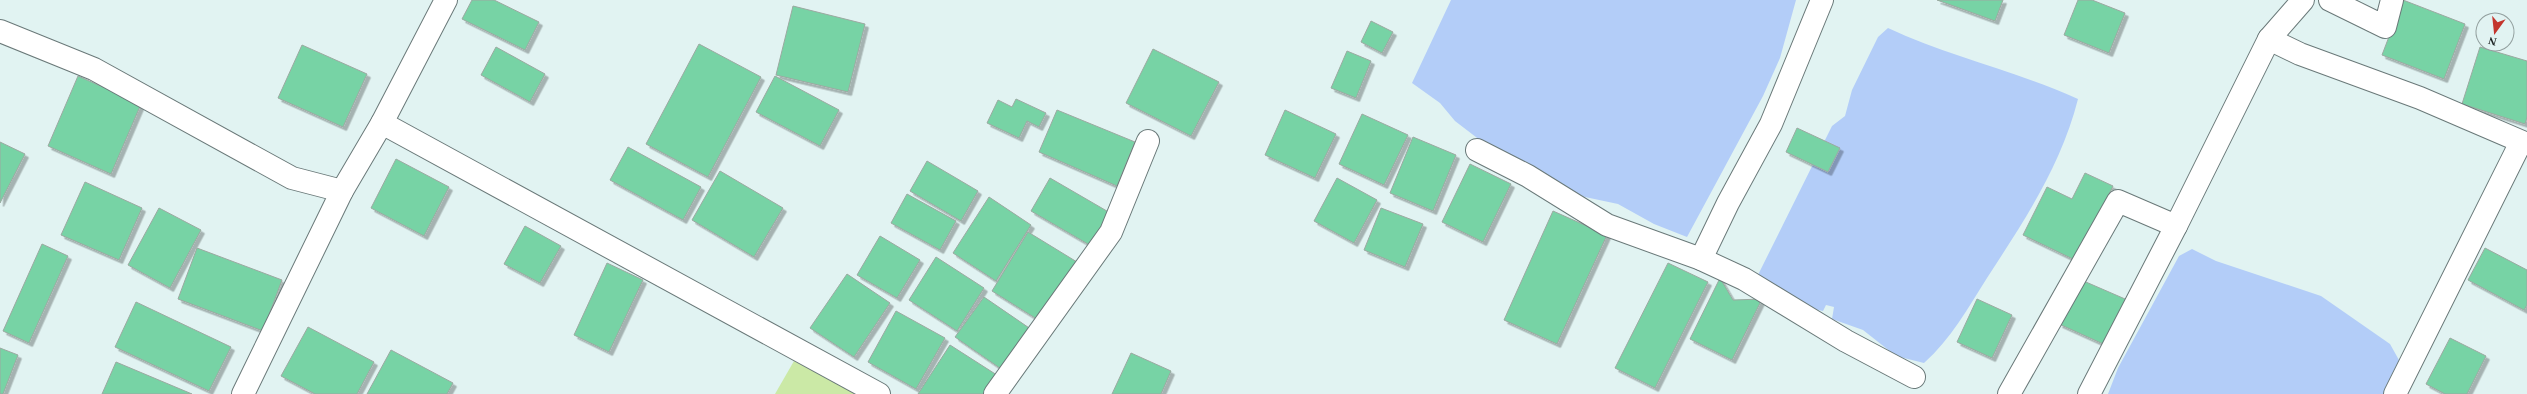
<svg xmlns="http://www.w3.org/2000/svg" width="2527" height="394" viewBox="0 0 2527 394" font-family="Georgia,serif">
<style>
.green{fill:#cbe9a6}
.water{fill:#b3cdf8}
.building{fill:#77d3a5;stroke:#9ba9a1;filter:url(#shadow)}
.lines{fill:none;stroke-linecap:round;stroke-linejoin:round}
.minor-casing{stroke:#6a7979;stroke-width:24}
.minor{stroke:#fff;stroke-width:22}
</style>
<defs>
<filter id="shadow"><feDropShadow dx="3.5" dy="3.5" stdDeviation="0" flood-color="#0004"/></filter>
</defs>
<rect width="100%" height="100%" fill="#e1f3f2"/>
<polygon class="green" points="794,361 858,394 775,394"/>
<g class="water">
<polygon points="1451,0 1796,0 1780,58 1763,96 1687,237 1654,224 1618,204 1585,197 1555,182 1520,160 1485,144 1455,121 1440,103 1412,83"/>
<path d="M1888,28C1950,57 2017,71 2078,99C2061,166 2024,221 1987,278C1968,308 1951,339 1924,363L1896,356L1863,330L1832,319L1834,307L1826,305L1823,311L1796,305L1753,285L1832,126L1845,116L1852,90L1878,37Z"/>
<polygon points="2192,249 2216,261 2321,296 2390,344 2404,369 2392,394 2108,394 2118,368 2179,256"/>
</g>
<g class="building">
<polygon points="472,0 494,0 539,22 525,50 462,19"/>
<polygon points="1937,0 2003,0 1995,21"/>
<polygon points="2078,0 2092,0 2125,13 2109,53 2064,35"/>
<polygon points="2403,0 2465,24 2444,79 2382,55"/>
<polygon points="793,6 865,24 848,92 776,75"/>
<polygon points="1371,21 1393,32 1382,53 1361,42"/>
<polygon points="699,44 761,77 708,177 646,144"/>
<polygon points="302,45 367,74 343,127 278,98"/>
<polygon points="496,47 545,74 530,102 481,75"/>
<polygon points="2480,47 2527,61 2527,117 2525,124 2462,104"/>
<polygon points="1153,49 1219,82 1191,136 1126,103"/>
<polygon points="1347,51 1371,61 1356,98 1331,88"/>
<polygon points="78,76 141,104 111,174 48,146"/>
<polygon points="775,76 839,110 820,146 756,112"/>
<polygon points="1016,99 1046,113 1039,127 1027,121 1019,138 987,123 998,100 1012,107"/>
<polygon points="1057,110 1135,142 1117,186 1039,152"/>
<polygon points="1285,110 1336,134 1315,178 1265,155"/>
<polygon points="1362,114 1408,135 1384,185 1339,164"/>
<polygon points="1797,128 1840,148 1828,172 1786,152"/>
<polygon points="1413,137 1456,155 1433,211 1390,193"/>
<polygon points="0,142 25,154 0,203"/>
<polygon points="628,147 701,187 683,220 610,180"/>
<polygon points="396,159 449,187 424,236 371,208"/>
<polygon points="927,161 978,191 961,221 910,191"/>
<polygon points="1470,164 1511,184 1483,242 1442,222"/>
<polygon points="720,171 783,208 754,257 692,220"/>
<polygon points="2085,173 2113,186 2077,261 2023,235 2047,187 2072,199"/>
<polygon points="1050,178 1112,214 1093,247 1031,211"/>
<polygon points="1337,178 1377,200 1354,243 1314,221"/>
<polygon points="85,182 142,208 119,260 61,235"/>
<polygon points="907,194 956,221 940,250 891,223"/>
<polygon points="989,197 1031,225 996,281 953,253"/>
<polygon points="159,208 201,230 170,288 128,265"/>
<polygon points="1381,208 1423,224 1405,267 1364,250"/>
<polygon points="1553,211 1607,235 1557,344 1504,320"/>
<polygon points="525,226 561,246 540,283 504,264"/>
<polygon points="1028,232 1077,262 1040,321 992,291"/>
<polygon points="880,236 920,260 897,298 857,275"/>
<polygon points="42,244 68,256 29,343 3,331"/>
<polygon points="197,248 282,280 263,331 178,299"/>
<polygon points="2485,248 2527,270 2527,305 2524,310 2468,280"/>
<polygon points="936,257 984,288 957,331 909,300"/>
<polygon points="607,263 643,280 609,352 574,335"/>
<polygon points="1668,263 1708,282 1655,388 1615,368"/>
<polygon points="847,274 890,303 854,357 810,328"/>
<polygon points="1720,278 1733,300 1762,299 1732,360 1690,339"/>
<polygon points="2079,279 2132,302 2112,348 2059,324"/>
<polygon points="984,297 1035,332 1007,373 955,337"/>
<polygon points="1977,299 2012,315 1992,358 1957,342"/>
<polygon points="136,302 231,347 209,391 115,347"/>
<polygon points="896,311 945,338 916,389 868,362"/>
<polygon points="308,327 374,362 357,394 315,394 281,376"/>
<polygon points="2450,338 2486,356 2467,394 2445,394 2426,384"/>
<polygon points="950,345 1000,377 988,394 918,394"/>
<polygon points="0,348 18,355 3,394 0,394"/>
<polygon points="391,350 453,383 447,394 367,394"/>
<polygon points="1131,353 1171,371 1161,394 1112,394"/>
<polygon points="116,362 192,394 102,394"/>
</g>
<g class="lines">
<g class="minor-casing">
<g id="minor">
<polyline points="2303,0 2269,39 2300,54 2420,98 2527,144"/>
<polyline points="2330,0 2385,27 2392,0"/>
<polyline points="0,31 94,69 292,178 342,191"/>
<polyline points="382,123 879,394"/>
<polyline points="1477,150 1528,176 1607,225 1701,259 1728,203 1771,124 1822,0"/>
<polyline points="1701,259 1744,279 1846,341 1914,377"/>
<polyline points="243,394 342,191 382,123 446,0"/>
<polyline points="995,394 1111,232 1148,141"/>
<polyline points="2009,394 2118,201 2176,226 2269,39"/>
<polyline points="2089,394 2176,226"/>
<polyline points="2395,394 2521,142"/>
</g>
</g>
<use href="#minor" class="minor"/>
</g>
<g transform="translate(2495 32) rotate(195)"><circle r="19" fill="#e1f3f2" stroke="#93a09f"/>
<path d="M0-3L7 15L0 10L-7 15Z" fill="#c3352d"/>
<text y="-6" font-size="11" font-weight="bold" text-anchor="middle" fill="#1d2323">N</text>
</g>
</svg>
